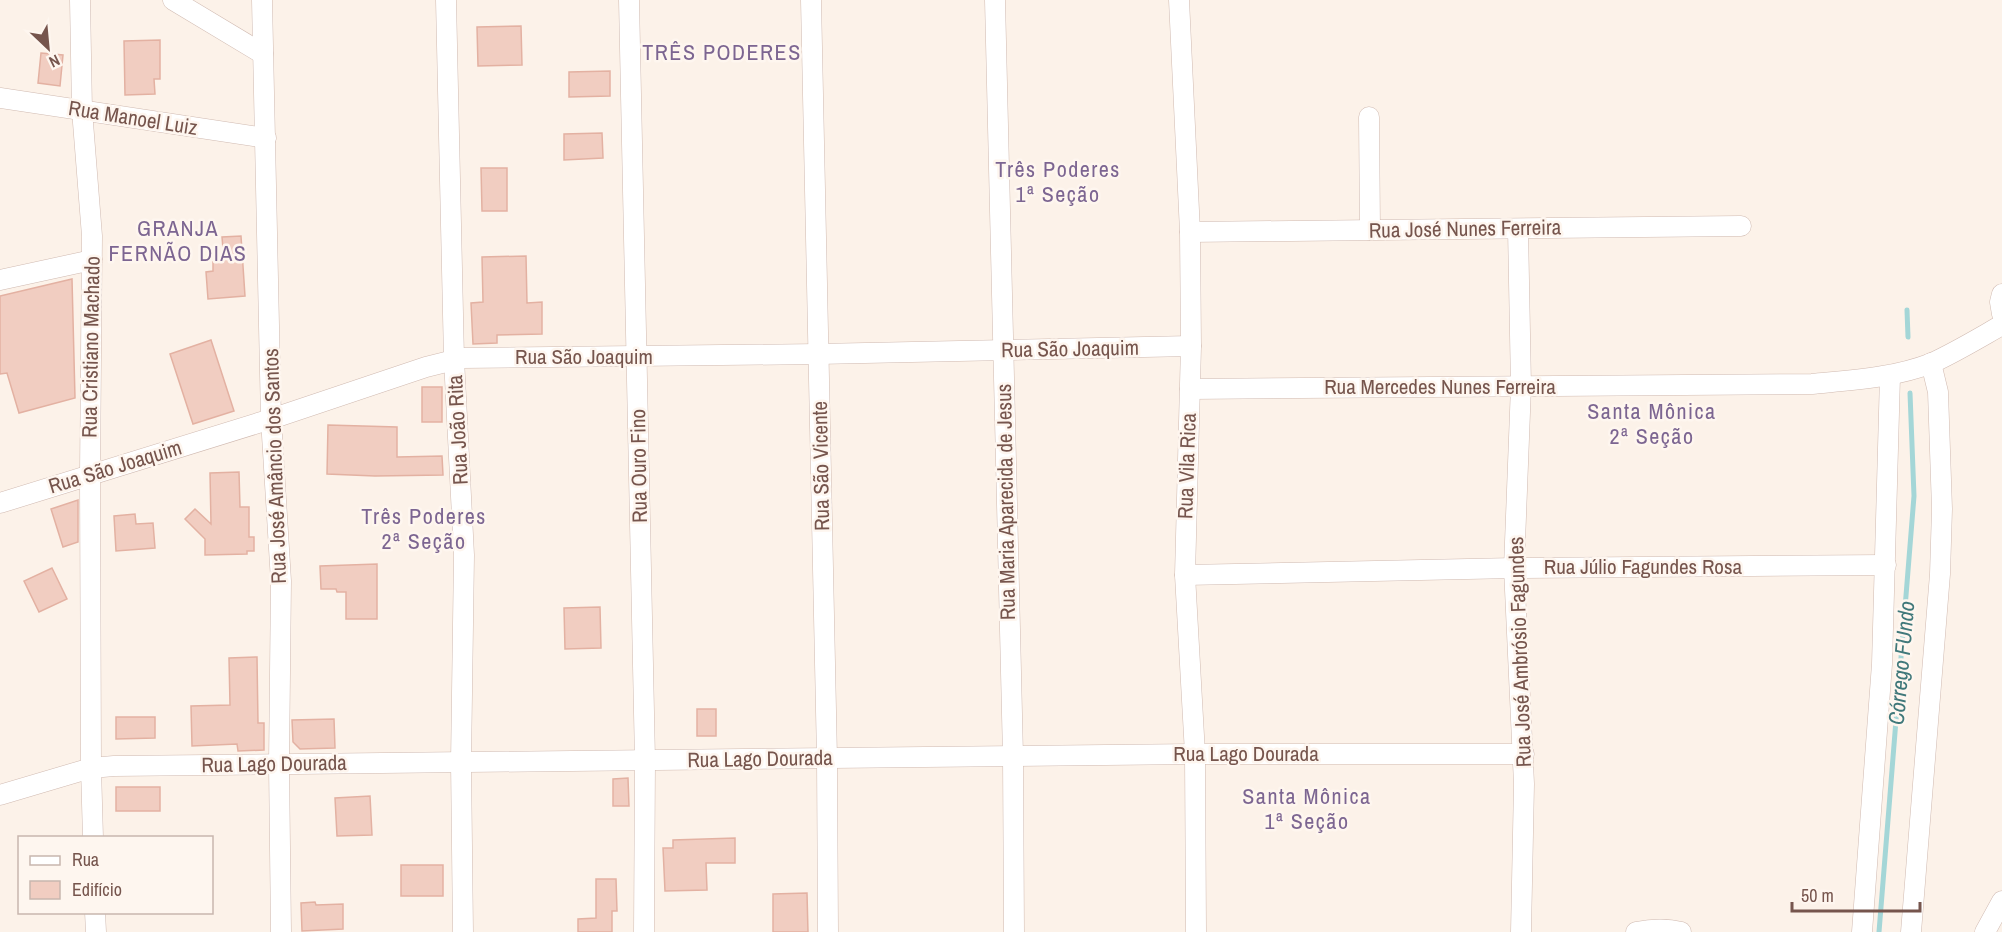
<svg xmlns="http://www.w3.org/2000/svg" width="2002" height="932" viewBox="0 0 2002 932" font-family="'Archivo Narrow',sans-serif">
<style>
.lines{fill:none;stroke-linecap:round;stroke-linejoin:round}
.stream{stroke:#a4d6d7;stroke-width:5}
.building{fill:#f1cdc1;stroke:#e3b1a2;stroke-width:1.5}
.street-casing{stroke:#d0bab1;stroke-width:21}
.street{stroke:#fff;stroke-width:20}
.labels{text-anchor:middle;stroke-width:5;stroke-linejoin:round;paint-order:stroke}
.street-label{font-size:21px;fill:#76554d;stroke:#fef6ef}
.neighbourhood-label{font-size:22px;letter-spacing:1.5px;fill:#7c6591;stroke:#fef6ef}
.water-label{font-size:22px;font-style:italic;fill:#40787a;stroke:#fef6ef}
</style>
<rect width="100%" height="100%" fill="#fcf2e9"/>
<g class="lines">
<g class="stream">
<polyline points="1907,310 1908,337"/>
<polyline points="1879,932 1914,496 1910,393"/>
</g>
</g>
<g class="building">
<polygon points="521,26 522,65 478,66 477,27"/>
<polygon points="160,40 160,79 154,79 155,94 125,95 124,41"/>
<polygon points="41,53 63,55 60,86 38,83"/>
<polygon points="610,71 610,96 569,97 569,72"/>
<polygon points="602,133 603,158 564,160 564,134"/>
<polygon points="481,168 507,168 507,211 482,211"/>
<polygon points="241,236 245,296 208,299 206,272 213,271 213,262 224,261 222,237"/>
<polygon points="526,256 527,303 542,302 542,334 497,335 497,343 473,344 471,303 483,302 482,257"/>
<polygon points="72,279 75,398 19,413 7,373 0,374 0,296"/>
<polygon points="211,340 234,411 193,424 170,354"/>
<rect x="422" y="387" width="20" height="35"/>
<polygon points="328,425 397,427 397,457 442,456 443,475 375,476 327,474"/>
<polygon points="239,472 240,507 249,507 249,537 254,537 254,551 247,551 247,554 205,555 205,539 185,519 195,509 211,524 210,473"/>
<polygon points="78,500 78,542 63,547 51,509"/>
<polygon points="135,514 136,524 153,523 155,548 116,551 114,516"/>
<polygon points="377,564 377,619 346,619 346,592 337,592 336,589 321,589 320,566"/>
<polygon points="52,568 67,599 39,612 24,581"/>
<polygon points="600,607 601,648 565,649 564,608"/>
<polygon points="257,657 258,723 264,723 264,750 238,751 237,744 192,746 191,706 230,705 229,658"/>
<rect x="697" y="709" width="19" height="27"/>
<polygon points="116,717 155,717 155,738 116,739"/>
<polygon points="334,719 335,748 300,749 293,742 292,720"/>
<polygon points="628,778 629,806 613,806 613,779"/>
<rect x="116" y="787" width="44" height="24"/>
<polygon points="370,796 372,835 337,836 335,798"/>
<polygon points="735,838 735,863 706,863 707,890 665,891 663,848 673,848 673,840"/>
<rect x="401" y="865" width="42" height="31"/>
<polygon points="596,879 616,879 617,911 612,911 612,932 578,932 578,919 596,918"/>
<polygon points="807,893 808,932 773,932 773,894"/>
<polygon points="315,902 316,905 343,904 343,929 302,931 301,903"/>
</g>
<g class="lines">
<g class="street-casing">
<g id="street">
<polyline points="80,0 82,110 92,236 90,476 91,768 93,838"/>
<polyline points="173,0 263,54"/>
<polyline points="262,0 271,419 281,581 279,764 281,932"/>
<polyline points="446,0 454,359 464,555 461,762 463,932"/>
<polyline points="629,0 645,760 644,932"/>
<polyline points="811,0 827,758 828,932"/>
<polyline points="995,0 1013,756 1014,932"/>
<polyline points="1179,0 1190,232 1191,346 1185,575 1195,754 1196,932"/>
<polyline points="0,98 266,138"/>
<polyline points="1369,117 1370,230"/>
<polyline points="1518,229 1521,386 1514,568 1524,784 1521,932"/>
<polyline points="1190,232 1741,226"/>
<polyline points="0,280 92,260"/>
<polyline points="2002,294 2000,302 2002,314"/>
<path d="M1190,389L1812,384C1853,380 1893,378 1932,363C1956,352 1979,338 2002,325"/>
<polyline points="0,503 271,419 426,367 462,358 818,354 1191,346"/>
<polyline points="1185,575 1514,568 1886,565"/>
<polyline points="0,795 91,768 114,766 1195,754 1524,754"/>
<polyline points="95,912 96,932"/>
<path d="M1636,932C1651,929 1666,928 1681,932"/>
<polyline points="1862,932 1882,664 1890,376"/>
<polyline points="1911,932 1940,574 1942,509 1938,392 1931,363"/>
<polyline points="1985,932 2002,901"/>
</g>
</g>
<use href="#street" class="street"/>
</g>
<g class="labels">
<g class="street-label">
<text transform="translate(133 118) rotate(9)" y="7">Rua Manoel Luiz</text>
<text transform="translate(1465 229) rotate(-1)" y="7">Rua José Nunes Ferreira</text>
<text transform="translate(91 347) rotate(-89)" y="7">Rua Cristiano Machado</text>
<text transform="translate(1070 349) rotate(-1)" y="7">Rua São Joaquim</text>
<text x="584" y="364">Rua São Joaquim</text>
<text x="1440" y="394">Rua Mercedes Nunes Ferreira</text>
<text transform="translate(458 430) rotate(-93)" y="7">Rua João Rita</text>
<text transform="translate(275 466) rotate(-92)" y="7">Rua José Amâncio dos Santos</text>
<text transform="translate(639 466) rotate(-91)" y="7">Rua Ouro Fino</text>
<text transform="translate(821 466) rotate(-91)" y="7">Rua São Vicente</text>
<text transform="translate(1187 466) rotate(-88)" y="7">Rua Vila Rica</text>
<text transform="translate(115 467) rotate(-17)" y="7">Rua São Joaquim</text>
<text transform="translate(1006 502) rotate(-91)" y="7">Rua Maria Aparecida de Jesus</text>
<text x="1643" y="574">Rua Júlio Fagundes Rosa</text>
<text transform="translate(1520 652) rotate(-92)" y="7">Rua José Ambrósio Fagundes</text>
<text x="1246" y="761">Rua Lago Dourada</text>
<text transform="translate(760 759) rotate(-1)" y="7">Rua Lago Dourada</text>
<text transform="translate(274 764) rotate(-1)" y="7">Rua Lago Dourada</text>
</g>
<g class="neighbourhood-label">
<text x="722" y="60">TRÊS PODERES</text>
<text x="1058" y="177">Três Poderes<tspan x="1058" dy="25">1ª Seção</tspan></text>
<text x="178" y="236">GRANJA<tspan x="178" dy="25">FERNÃO DIAS</tspan></text>
<text x="1652" y="419">Santa Mônica<tspan x="1652" dy="25">2ª Seção</tspan></text>
<text x="424" y="524">Três Poderes<tspan x="424" dy="25">2ª Seção</tspan></text>
<text x="1307" y="804">Santa Mônica<tspan x="1307" dy="25">1ª Seção</tspan></text>
</g>
<g class="water-label">
<text transform="translate(1901 663) rotate(-85)" y="8">Córrego FUndo</text>
</g>
</g>
<rect x="18" y="836" width="195" height="78" fill="#fef6ef" stroke="#c8b6ae" stroke-width="1.5"/>
<rect x="30" y="856" width="30" height="9" fill="#ffffff" stroke="#c8b6ae" stroke-width="1.5"/>
<text x="72" y="866" font-size="18" fill="#76554d">Rua</text>
<rect x="30" y="881" width="30" height="18" fill="#f1cdc1" stroke="#c8b6ae" stroke-width="1.5"/>
<text x="72" y="896" font-size="18" fill="#76554d">Edifício</text>
<g transform="translate(48 48) rotate(154)" stroke="#fef6ef" stroke-width="4.5" paint-order="stroke">
<path d="M0-4.5L10 22L0 15L-10 22Z" fill="#76554d"/>
<text y="-9" font-size="16" font-weight="bold" text-anchor="middle" fill="#76554d">N</text>
</g>
<path d="M1792 902v9h128v-9" fill="none" stroke="#76554d" stroke-width="3"/>
<text x="1801" y="902" font-size="18" fill="#76554d" stroke="#fef6ef" stroke-width="4.5" paint-order="stroke">50 m</text>
</svg>
